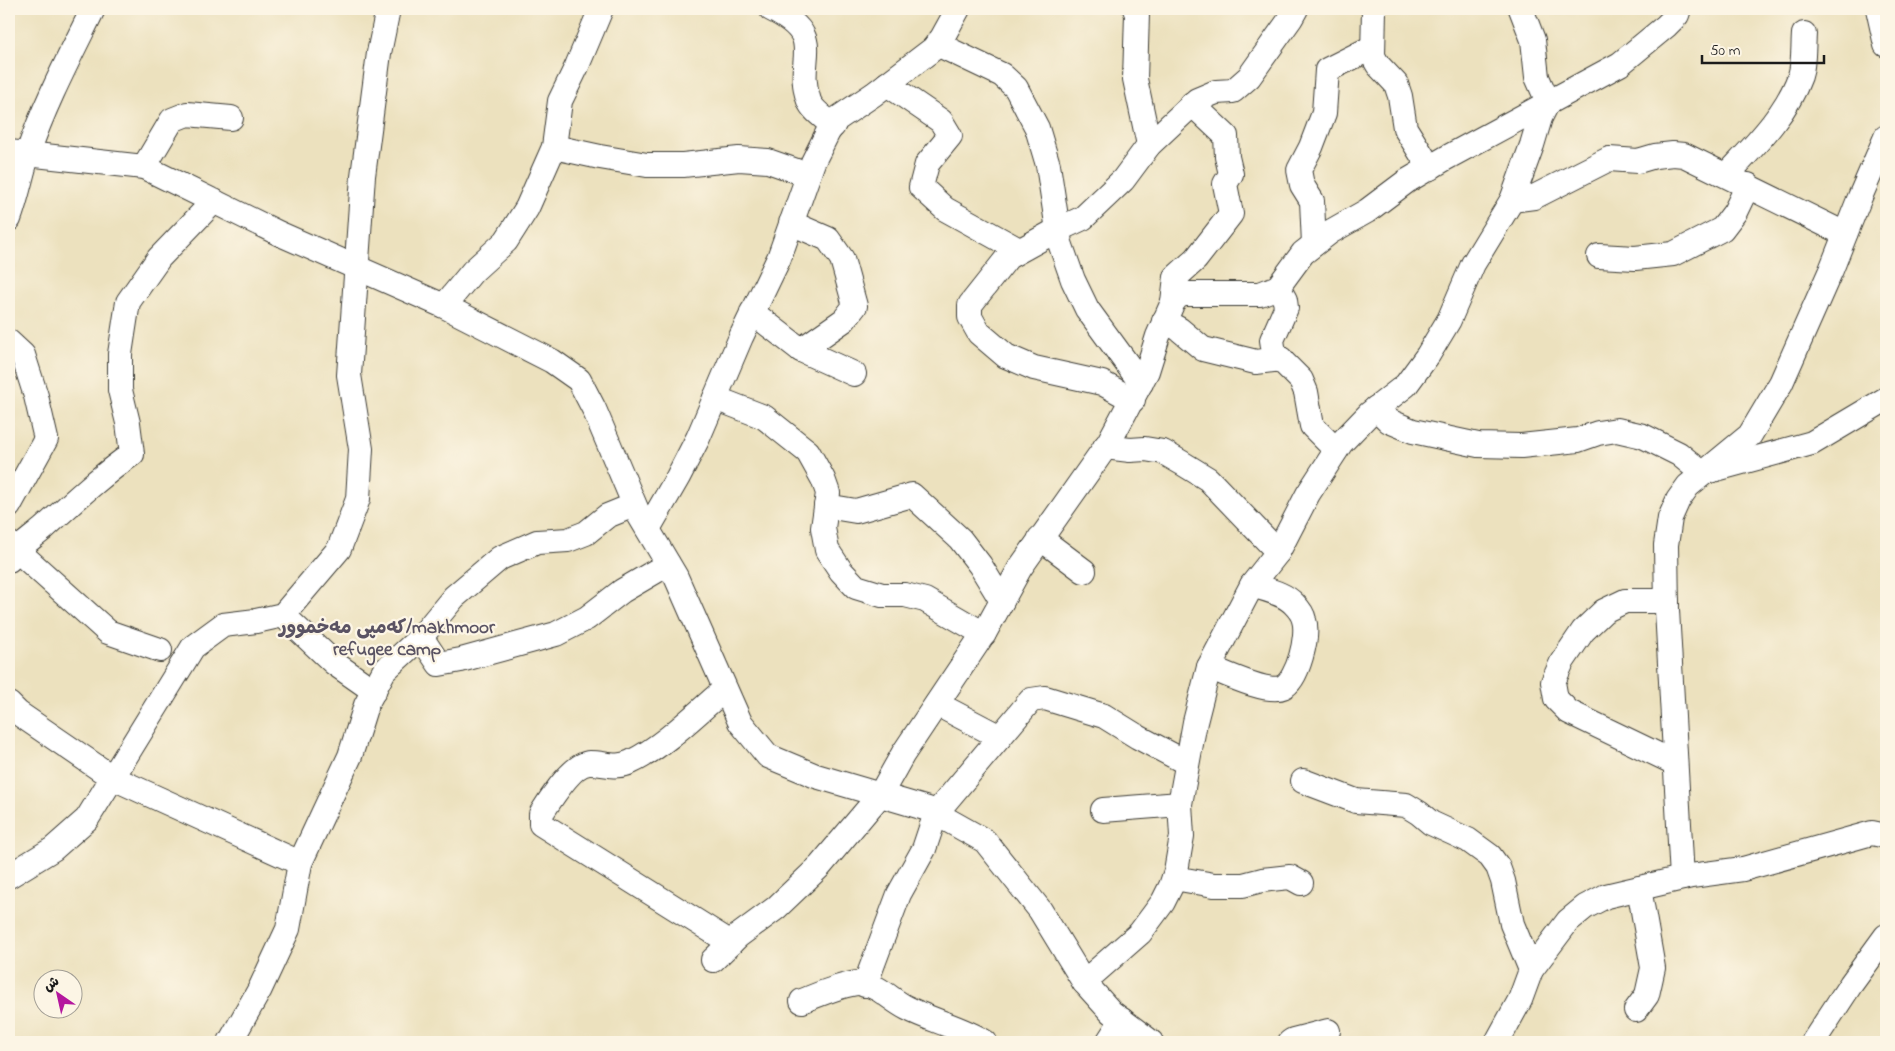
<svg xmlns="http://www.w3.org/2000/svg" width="1895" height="1051" viewBox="0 0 1895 1051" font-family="'Indie Flower','Playpen Sans Arabic',sans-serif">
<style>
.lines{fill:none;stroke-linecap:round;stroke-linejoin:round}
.minor-casing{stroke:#3b3a34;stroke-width:26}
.minor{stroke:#fff;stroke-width:24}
.labels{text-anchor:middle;stroke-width:4.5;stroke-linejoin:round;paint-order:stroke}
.quarter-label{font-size:19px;font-weight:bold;fill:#5a5363;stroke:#fcf5e5}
</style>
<rect width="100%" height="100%" fill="#fcf5e5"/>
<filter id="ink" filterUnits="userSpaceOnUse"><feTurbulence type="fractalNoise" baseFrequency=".02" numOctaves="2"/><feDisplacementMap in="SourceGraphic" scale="10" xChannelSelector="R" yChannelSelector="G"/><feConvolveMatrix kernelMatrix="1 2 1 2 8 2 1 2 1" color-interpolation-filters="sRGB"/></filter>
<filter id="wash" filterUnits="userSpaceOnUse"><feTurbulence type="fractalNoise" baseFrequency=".0096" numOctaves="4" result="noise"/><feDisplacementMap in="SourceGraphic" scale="20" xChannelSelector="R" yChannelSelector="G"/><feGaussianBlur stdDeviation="1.12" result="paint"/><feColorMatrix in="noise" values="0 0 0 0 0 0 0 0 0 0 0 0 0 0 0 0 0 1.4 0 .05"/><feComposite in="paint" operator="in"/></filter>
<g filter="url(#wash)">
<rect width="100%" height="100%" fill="#ece1be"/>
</g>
<g filter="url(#ink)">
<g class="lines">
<g class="minor-casing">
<g id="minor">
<path d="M771,9C830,39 793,57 809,101C812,110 826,119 833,126"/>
<polyline points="1135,9 1137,14 1135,79 1149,145"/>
<polyline points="1374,9 1373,56 1378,65 1396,84 1400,96 1405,128 1430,168"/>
<polyline points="1878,9 1886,45"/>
<polyline points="937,44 1002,75 1016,88 1037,128 1048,165 1060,243 1073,280 1087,309 1141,383"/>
<polyline points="887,84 941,121 950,136 927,164 921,187 945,209 1019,250"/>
<polyline points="554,147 600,157 647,165 683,165 739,159 768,161 808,175"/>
<polyline points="9,152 144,167 278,233 444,306 552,361 579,380 594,409 638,513 676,577 740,722 768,756 816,776 928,809 985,841 1040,910 1084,982 1111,1012 1151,1042"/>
<polyline points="144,167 172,120 187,114 231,118"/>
<path d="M1727,175C1754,146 1786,115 1800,76C1804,64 1803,47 1804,34"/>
<polyline points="1512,200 1534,197 1609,159 1638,161 1655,156 1673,154 1684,155 1845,234"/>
<path d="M9,219C17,198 21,175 28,153C45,103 70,56 93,9"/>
<polyline points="791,223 828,239 842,259 855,306 844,320 801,350"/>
<polyline points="1314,244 1312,201 1302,185 1299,170 1311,147 1324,113 1327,70 1373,47"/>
<polyline points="1599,256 1635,258 1673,254 1722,229 1735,212 1748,185"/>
<polyline points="1278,287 1285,300 1286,308 1272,340 1274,353 1301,380 1306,392 1312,426 1336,450"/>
<polyline points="1173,302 1176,277 1196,259 1231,214 1225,184 1231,174 1227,157 1226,136 1192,104"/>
<polyline points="444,306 473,271 506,241 527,208 554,147 560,101 577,66 601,9"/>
<polyline points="752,312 801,350 854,374"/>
<polyline points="1164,321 1179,329 1203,349 1256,362 1281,359"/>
<polyline points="9,342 23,355 36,396 46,439 9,506"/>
<polyline points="715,398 764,417 808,452 823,479 828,493 823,528 827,550 841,571 856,587 882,595 905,595 925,600 984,634"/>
<polyline points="1133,400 1102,383 1034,368 1006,356 979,333 970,317 970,305 1008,257 1057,230 1083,218 1123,180 1149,145 1197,100 1216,92 1233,91 1249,77 1291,18 1296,9"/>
<polyline points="1376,408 1389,421 1413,431 1478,445 1521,446 1578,440 1598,433 1617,430 1643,436 1679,454 1702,473 1812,443 1886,399"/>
<polyline points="1105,447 1130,450 1145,449 1163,452 1182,463 1208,479 1278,552"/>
<polyline points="826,506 856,511 912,495 960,539 980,565 1002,601"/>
<polyline points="648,529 678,477 698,438 741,337 779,258 813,162 828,132 837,119 874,94 933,49 942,38 958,9"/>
<polyline points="1040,538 1084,571"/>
<polyline points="9,543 108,632 160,650"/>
<path d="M9,560C18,547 31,539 43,529C73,502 99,477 132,454L128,423L120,390V354L128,302L159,258L214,201"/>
<polyline points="1667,601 1625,601 1604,611 1583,631 1562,662 1553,682 1556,699 1569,712 1675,763"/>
<polyline points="283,615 334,663 374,691"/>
<polyline points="421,637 439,664 461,660 556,634 587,618 622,591 668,564"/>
<path d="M1209,667C1224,673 1268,694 1283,687C1298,680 1309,635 1304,620C1303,615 1298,608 1294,604C1284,593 1266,590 1252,585"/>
<path d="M725,689C698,712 663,747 631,762C616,769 606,763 590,763C573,763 550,800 541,814V824L731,943"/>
<polyline points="9,704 18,713 113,778 300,863"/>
<polyline points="937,704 1000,737"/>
<polyline points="1303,781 1356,801 1406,805 1419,813 1431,823 1468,840 1490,856 1498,867 1503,881 1512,924 1531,970"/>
<polyline points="1103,810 1180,804"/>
<polyline points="9,876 53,849 87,819 193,647 223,625 256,621 283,615 339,549 358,499 361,449 349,375 363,176 379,53 388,9"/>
<polyline points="1174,878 1214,885 1243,885 1262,880 1290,877 1301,883"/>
<polyline points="1682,878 1667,610 1666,545 1670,518 1678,500 1688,486 1750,435 1781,383 1831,270 1860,197 1886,137"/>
<polyline points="713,960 738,936 776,908 820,866 880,795 903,754 986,630 1020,568 1109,442 1147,371 1158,336 1173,302 1178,296 1185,294 1260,294 1278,287 1303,253 1330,232 1367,211 1407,181 1446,158 1620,64 1666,26 1677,15 1679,9"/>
<polyline points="1084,982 1140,933 1163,902 1171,886 1176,871 1182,836 1180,804 1195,722 1209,667 1252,585 1278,552 1308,494 1341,443 1369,414 1406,385 1428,355 1449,320 1473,264 1512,200 1532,145 1540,118 1548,102 1537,77 1533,40 1521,9"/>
<polyline points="865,985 899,894 924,849 936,813 1031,700 1045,698 1104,716 1138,737 1187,763"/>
<path d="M802,1001C815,996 847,982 861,983C880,986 891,1000 907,1008C932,1021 961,1027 985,1042"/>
<polyline points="1636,1010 1647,995 1653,968 1639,888"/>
<polyline points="230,1042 260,989 288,929 300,863 350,756 366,705 384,671 421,637 454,597 500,558 537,542 568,540 586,533 607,516 634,505"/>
<polyline points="1108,1042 1122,1020"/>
<polyline points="1290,1042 1293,1040 1328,1031"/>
<polyline points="1497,1042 1520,1000 1531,970 1568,921 1585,907 1606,896 1691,876 1743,869 1872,833 1886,836"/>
<polyline points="1813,1042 1851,984 1886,936"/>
</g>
</g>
<use href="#minor" class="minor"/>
</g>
</g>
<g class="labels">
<g class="quarter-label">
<text x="387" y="633">کەمپی مەخموور/makhmoor<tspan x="387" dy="22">refugee camp</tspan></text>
</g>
</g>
<rect width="1895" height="1051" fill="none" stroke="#fcf5e5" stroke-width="30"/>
<g transform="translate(58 994) rotate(326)"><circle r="24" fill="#fcf5e5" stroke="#a29e95"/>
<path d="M0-4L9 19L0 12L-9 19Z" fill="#b5179e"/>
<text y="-8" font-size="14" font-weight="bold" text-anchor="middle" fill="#1c1c1c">ش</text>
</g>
<path d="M1702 55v8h122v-8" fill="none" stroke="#1c1c1c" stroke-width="2.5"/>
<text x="1710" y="55" font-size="15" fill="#1c1c1c" stroke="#fcf5e5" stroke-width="4" paint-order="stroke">50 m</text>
</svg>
